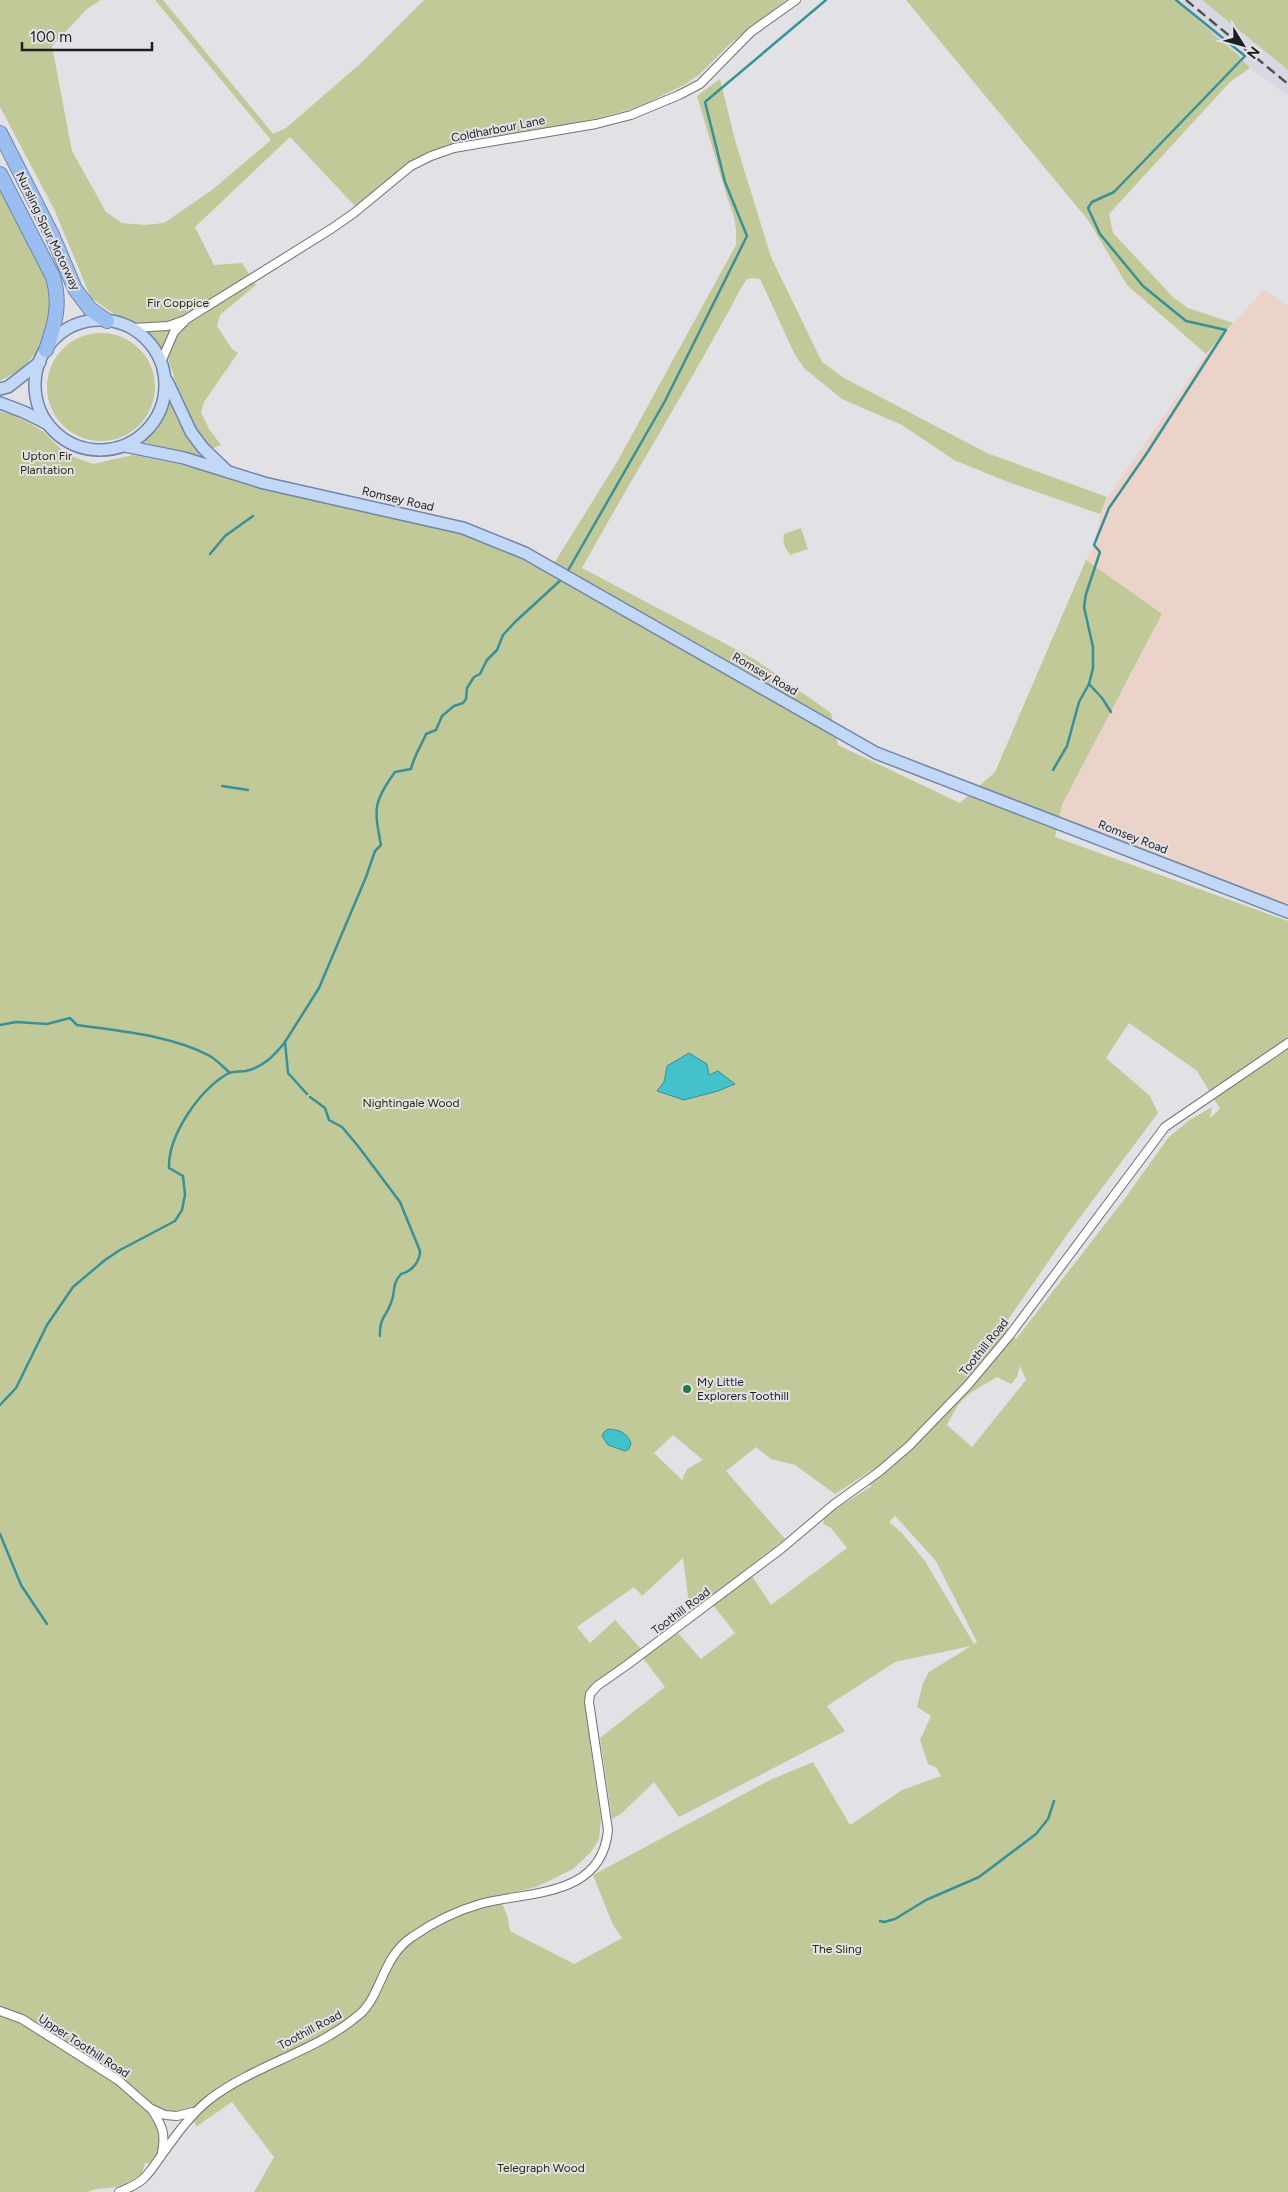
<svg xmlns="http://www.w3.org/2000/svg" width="1288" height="2192" viewBox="0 0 1288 2192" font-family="Figtree,sans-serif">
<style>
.commercial{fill:#ebd3c9}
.built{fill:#d7d8e3}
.green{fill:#c2c998;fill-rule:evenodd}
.water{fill:#43c2cc;stroke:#389198}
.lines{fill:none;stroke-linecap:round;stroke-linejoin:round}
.stream{stroke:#389198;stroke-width:2.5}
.minor-casing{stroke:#717174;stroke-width:10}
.primary-casing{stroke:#6f86a8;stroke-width:14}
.motorway-casing{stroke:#6f86a8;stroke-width:16}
.minor{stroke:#fff;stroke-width:8}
.primary{stroke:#c3d8f7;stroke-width:11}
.motorway{stroke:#9bbef1;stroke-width:14}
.rail{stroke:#535356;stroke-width:2.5;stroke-dasharray:10 5;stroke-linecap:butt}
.poi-dot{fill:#287747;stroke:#e2e2e6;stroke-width:2}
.labels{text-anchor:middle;stroke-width:4;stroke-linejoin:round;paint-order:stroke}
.street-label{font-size:12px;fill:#1e1e20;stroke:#e2e2e6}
.park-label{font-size:12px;fill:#292c07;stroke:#e2e2e6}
.poi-label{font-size:12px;fill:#1e1e20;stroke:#e2e2e6;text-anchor:start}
</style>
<rect width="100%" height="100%" fill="#e2e2e6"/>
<polygon class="commercial" points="1264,289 1288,306 1288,912 1053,823 1162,615 1086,560 1094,545 1102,506 1206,354"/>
<polygon class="built" points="1175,0 1202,0 1288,70 1288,96 1250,68 1239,56"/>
<g class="green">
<polygon points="0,0 101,0 87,9 52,46 72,151 106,212 122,223 145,225 164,223 212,190 271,140 155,0 163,0 273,134 286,128 360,64 424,0 786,0 731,43 700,74 686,84 639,107 590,120 455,144 427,152 355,206 290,137 195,227 214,265 242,263 256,285 220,315 217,326 232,349 238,353 204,402 201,412 209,429 221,445 211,449 195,430 186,415 169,361 155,338 137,324 117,316 91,298 54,209 0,107"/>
<polygon points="906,0 1175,0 1239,56 1250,68 1230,82 1109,214 1113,233 1174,298 1188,308 1233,323 1206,354 1127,285 1088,220"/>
<polygon points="1202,0 1288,0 1288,70"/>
<path d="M720,79L735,140L771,257L822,362L844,378L987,453L1107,497L1100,514L1008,482L954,460L902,425L842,399L804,368L795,355L760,279L753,278L747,279L741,288C691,383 634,474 582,568L756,660L831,713L838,745L960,803L995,772L1086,560L1162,614L1062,805L1055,837L1288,921V2192H254L274,2157L232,2102L197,2126L184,2111L147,2110C163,2130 165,2142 151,2164L145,2163L142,2174C134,2179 126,2184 116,2187C106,2189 97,2187 88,2192H0V412L14,415L43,431L66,454L93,464L133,455L178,464L461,532L521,558L548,573L617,462L736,245C737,228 735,216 728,200L697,96ZM1129,1023L1197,1071L1220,1109L1210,1118L1212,1107L1188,1121L1168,1138L1123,1201L1016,1339L1005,1324L1066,1236L1158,1113L1150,1096L1106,1058ZM1020,1366L1026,1380L972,1447L947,1425C962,1394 969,1394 997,1377L1011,1384L1017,1377ZM673,1435L703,1460L687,1469L682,1480L654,1453ZM756,1447L771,1459L795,1465L835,1494L875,1468L870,1487L825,1516L823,1524L830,1527L847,1548L771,1605L752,1576L713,1605L735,1633L701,1659L678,1633L643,1658L665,1687L600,1738L612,1819L622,1813L654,1782L679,1817L845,1731L827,1706L895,1662L971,1646L929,1672L923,1683L917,1707L931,1716L920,1740L928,1764L937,1768L941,1776L902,1790L850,1825L813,1762L770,1780L593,1875L613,1925L622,1938L574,1964L510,1931L508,1918L499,1896L536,1887L573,1869L591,1852L599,1839L601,1819L587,1720L586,1697L593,1683L623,1665L641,1649L615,1620L590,1643L577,1627L634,1587L642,1596L683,1558L690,1612L785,1539L726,1471ZM895,1516L936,1561L977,1642L974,1644L925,1561L901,1532L889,1522Z"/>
<polygon points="0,189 36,255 51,292 50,309 40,348 22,369 0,381"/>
<circle cx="101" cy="387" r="54"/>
<polygon points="169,400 175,416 188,438 204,457 139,441 158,424"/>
<path d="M801,528L808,549L790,555C785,548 782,542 784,534Z"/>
</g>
<g class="water">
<polygon points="689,1053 707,1064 709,1075 718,1071 735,1084 718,1091 684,1100 657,1091 664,1082 667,1066"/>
<path d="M608,1429C620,1430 626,1432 631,1443L629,1449L625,1451L608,1445L602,1436L604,1432Z"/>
</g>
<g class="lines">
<g class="stream">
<polyline points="210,554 225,536 253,516"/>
<polyline points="566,574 665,401 747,236 725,182 705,102 826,0"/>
<polyline points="1089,684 1102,698 1111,712"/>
<polyline points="1053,770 1067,746 1079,702 1089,684 1093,668 1093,647 1084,607 1086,594 1100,552 1094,545 1109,508 1147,453 1226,330 1186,321 1143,286 1100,234 1088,208 1092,202 1114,192 1245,56 1176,0"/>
<polyline points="222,786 248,790"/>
<path d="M0,1025L16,1022L47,1024L70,1018L77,1025C118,1031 170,1035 208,1055C216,1059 222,1066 229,1072"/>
<path d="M307,1094L288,1073L285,1042L319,988L366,877L375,851L381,845C374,809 373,802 395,772L411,769C414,756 421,746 426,734L436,730L442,716L454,706L463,703L466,699L467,688L474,677L480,674L487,660L497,650L503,635L515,622L563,578"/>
<path d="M310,1097L325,1108L329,1120L342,1127L358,1146L400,1202L420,1251C420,1262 411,1272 401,1274C391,1285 396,1292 391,1303C386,1317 379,1318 380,1336"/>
<path d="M0,1405L16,1388L47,1325L73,1287L105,1260L120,1250L175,1221L182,1210L185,1195L183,1176L169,1168C168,1135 199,1091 227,1074C232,1071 240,1072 246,1071C263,1067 274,1056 285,1042"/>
<polyline points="0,1534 21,1585 47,1624"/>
<polyline points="880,1921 884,1922 895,1919 926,1900 979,1877 1036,1834 1048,1819 1054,1801"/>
</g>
<g class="minor-casing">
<g id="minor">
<polyline points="132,328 168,326 185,320 331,229 354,213 411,166 431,156 454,148 596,124 631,115 679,95 700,84 751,32 796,0"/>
<polyline points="161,362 174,332 184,322"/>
<polyline points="0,2011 22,2019 118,2080 150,2108 165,2115 177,2116 193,2112"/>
<path d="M152,2110C162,2125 166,2134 162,2152"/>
<path d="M119,2192C128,2188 138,2185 145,2177C151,2171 156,2163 161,2156C176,2135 190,2115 210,2099C256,2064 316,2052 360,2014C382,1994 382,1957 412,1937C432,1923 456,1911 480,1904C528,1891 602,1898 608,1830L589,1702L590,1694L597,1686L627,1665L781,1549L833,1505L880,1471L909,1446L968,1385L1009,1336L1165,1127L1288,1043"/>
</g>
</g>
<g class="primary-casing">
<g id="primary">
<circle cx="100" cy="385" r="65"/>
<polyline points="167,381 191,432 203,448 226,470"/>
<polyline points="0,389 8,387 40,362"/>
<polyline points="0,403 24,412 46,423"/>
<polyline points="125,446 184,458 264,483 463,528 525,553 876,753 1288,912"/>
</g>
</g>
<g class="motorway-casing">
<g id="motorway">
<polyline points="0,133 53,237 75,289 90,309 107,321"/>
<path d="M0,174L53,277C61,303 55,325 46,350"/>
</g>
</g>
<use href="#minor" class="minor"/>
<use href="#primary" class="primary"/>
<use href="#motorway" class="motorway"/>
<polyline class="rail" points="1186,0 1288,84"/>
</g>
<circle class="poi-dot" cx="687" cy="1389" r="5"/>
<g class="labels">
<g class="street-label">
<text transform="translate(498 129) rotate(-11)" y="4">Coldharbour Lane</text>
<text transform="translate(48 231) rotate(64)" y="4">Nursling Spur Motorway</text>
<text transform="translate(398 499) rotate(13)" y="4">Romsey Road</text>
<text transform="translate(765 674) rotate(30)" y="4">Romsey Road</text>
<text transform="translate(1133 837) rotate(21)" y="4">Romsey Road</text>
<text transform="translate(984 1347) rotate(-51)" y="4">Toothill Road</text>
<text transform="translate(681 1611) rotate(-37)" y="4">Toothill Road</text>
<text transform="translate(310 2030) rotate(-28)" y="4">Toothill Road</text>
<text transform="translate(84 2046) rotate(33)" y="4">Upper Toothill Road</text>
</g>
<g class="park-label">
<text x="178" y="307">Fir Coppice</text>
<text x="47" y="460">Upton Fir<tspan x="47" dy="14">Plantation</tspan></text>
<text x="411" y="1107">Nightingale Wood</text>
<text x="837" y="1953">The Sling</text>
<text x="541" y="2172">Telegraph Wood</text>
</g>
<g class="poi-label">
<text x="697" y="1386">My Little<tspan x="697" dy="14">Explorers Toothill</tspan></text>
</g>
</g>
<g transform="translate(1243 45) rotate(127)" stroke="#e2e2e6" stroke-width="4" paint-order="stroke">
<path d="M0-4L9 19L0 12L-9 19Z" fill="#1e1e20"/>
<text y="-8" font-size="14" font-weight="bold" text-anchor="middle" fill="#1e1e20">N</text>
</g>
<path d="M22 42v8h130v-8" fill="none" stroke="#1e1e20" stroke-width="2.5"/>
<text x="30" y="42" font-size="15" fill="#1e1e20" stroke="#e2e2e6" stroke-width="4" paint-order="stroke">100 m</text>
</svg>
